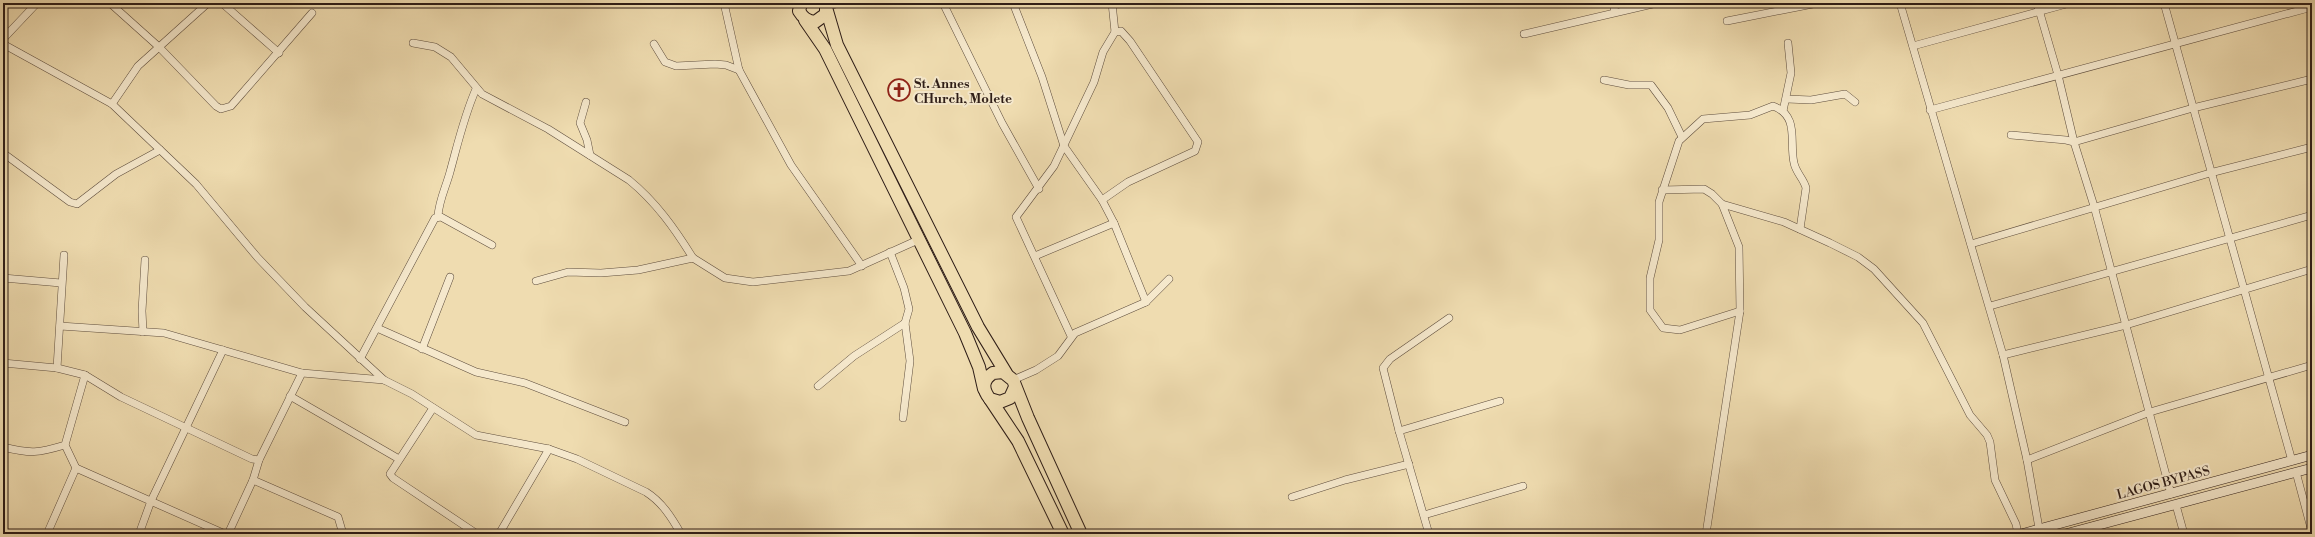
<svg xmlns="http://www.w3.org/2000/svg" width="2315" height="537" viewBox="0 0 2315 537" font-family="'Libre Bodoni',serif">
<style>
.lines{fill:none;stroke-linecap:round;stroke-linejoin:round}
.street-casing{stroke:#5e4d3d;stroke-width:8}
.secondary-casing{stroke:#2e1d17;stroke-width:10}
.highway-casing{stroke:#2e1d17;stroke-width:14}
.street{stroke:#f5e8cc;stroke-width:7}
.secondary{stroke:#f5e8cc;stroke-width:9}
.highway{stroke:#efdcb0;stroke-width:12}
.labels{text-anchor:middle;stroke-width:4;stroke-linejoin:round;paint-order:stroke}
.poi-label{font-size:13px;font-weight:bold;fill:#2e1d17;stroke:#f5e8cc;text-anchor:start}
.street-label{font-size:13px;fill:#2e1d17;stroke:#f5e8cc}
</style>
<rect width="100%" height="100%" fill="#efdcb0"/>
<filter id="stains"><feTurbulence type="fractalNoise" baseFrequency=".005" numOctaves="4"/><feColorMatrix values="0 0 0 0 .2 0 0 0 0 .09 0 0 0 0 .02 0 0 0 .5 -.17"/></filter>
<radialGradient id="worn" r=".72"><stop offset=".6" stop-color="#630" stop-opacity="0"/><stop offset="1" stop-color="#630" stop-opacity=".3"/></radialGradient>
<g class="lines">
<g class="street-casing">
<g id="street">
<polyline points="222,3 279,53"/>
<polyline points="724,3 739,70 791,165 862,266"/>
<polyline points="943,3 1002,123 1039,189"/>
<polyline points="1013,3 1042,77 1064,146 1102,200 1114,223 1146,302"/>
<polyline points="1613,3 1615,12"/>
<polyline points="1900,3 2003,355 2027,460 2040,534"/>
<polyline points="2037,3 2058,75 2074,142 2094,206 2171,494"/>
<polyline points="2164,3 2292,461"/>
<polyline points="111,4 159,47 216,106 221,109 231,106 312,13"/>
<polyline points="827,6 840,3"/>
<polyline points="1727,21 1818,3"/>
<polyline points="1524,34 1657,3"/>
<polyline points="3,39 37,3"/>
<path d="M413,43L435,47L451,57L482,94L548,129L629,180C656,202 675,229 693,258"/>
<polyline points="3,44 112,104 196,184 258,258 305,307 384,380"/>
<polyline points="654,44 665,62 676,66 715,64 726,65 739,70"/>
<polyline points="1913,46 2070,3"/>
<polyline points="1604,80 1629,85 1651,85 1668,108 1682,137"/>
<polyline points="1787,99 1811,100 1845,94 1855,102"/>
<polyline points="586,102 580,123 587,140 590,155"/>
<polyline points="112,104 138,66 208,3"/>
<polyline points="1930,110 2312,7"/>
<polyline points="1783,111 1791,73 1788,43"/>
<polyline points="2011,135 2066,140 2074,142 2193,108 2312,79"/>
<polyline points="3,153 70,202 77,204 116,174 160,150"/>
<polyline points="1662,190 1704,189 1712,194 1722,204 1784,222 1830,243 1858,257 1874,269 1923,323 1970,415 1987,435 1990,442 1995,480 2016,524 2018,534"/>
<polyline points="1102,200 1128,182 1195,151 1198,142 1130,41 1121,31 1115,32"/>
<path d="M438,216C439,200 446,187 450,172C458,143 464,116 476,89"/>
<polyline points="1971,244 2210,173 2312,147"/>
<polyline points="890,252 904,288 909,309 905,323 910,361 903,418"/>
<polyline points="1035,256 1114,223"/>
<polyline points="3,278 61,283"/>
<polyline points="536,281 568,272 601,273 638,270 693,258 725,278 753,282 849,271 918,240"/>
<polyline points="1990,306 2312,215"/>
<path d="M1740,311L1680,330L1663,328L1650,310V278L1659,240V202L1679,141L1703,119L1750,115L1773,106C1800,116 1789,142 1794,163C1796,173 1804,179 1806,188L1800,229"/>
<polyline points="60,326 164,333 302,373"/>
<polyline points="377,328 476,372 525,383 625,422"/>
<polyline points="143,332 142,311 145,260"/>
<polyline points="1071,336 1016,217 1054,166 1094,82 1103,52 1115,32 1112,3"/>
<polyline points="422,349 450,277"/>
<polyline points="2003,355 2126,325 2312,269"/>
<polyline points="360,359 435,218 441,217 492,245"/>
<path d="M3,363L57,368L85,375L121,397L252,459L259,460L302,373L384,380L412,394L476,435L549,449L577,459L646,492C662,502 672,518 681,534"/>
<polyline points="57,368 64,255"/>
<polyline points="1013,380 1036,370 1058,356 1075,333 1146,302 1169,279"/>
<polyline points="818,386 854,356 905,323"/>
<polyline points="290,396 399,459"/>
<polyline points="433,408 390,474 393,478 477,534"/>
<polyline points="1399,431 1500,401"/>
<path d="M3,447C31,454 38,453 65,445"/>
<polyline points="2027,460 2150,412 2312,365"/>
<polyline points="76,468 225,534"/>
<polyline points="2296,472 2312,532"/>
<polyline points="253,480 338,517 343,534"/>
<polyline points="1292,497 1345,480 1409,464"/>
<polyline points="2176,505 2184,534"/>
<polyline points="1424,515 1523,486"/>
<polyline points="47,534 76,468 65,445 85,375"/>
<polyline points="139,534 151,501 223,350"/>
<polyline points="228,534 253,480 259,460"/>
<polyline points="499,534 549,449"/>
<polyline points="1429,534 1399,431 1383,368 1390,359 1449,318"/>
<polyline points="1706,534 1740,311 1739,247 1722,204"/>
</g>
</g>
<g class="secondary-casing">
<g id="secondary">
<polyline points="2021,534 2312,455"/>
<polyline points="2065,534 2312,468"/>
</g>
</g>
<g class="highway-casing">
<g id="highway">
<path d="M801,3L799,11C803,18 807,21 815,22L826,14V3"/>
<polyline points="827,11 837,45 978,327 1006,373"/>
<polyline points="805,20 825,49 965,333 979,367 984,389"/>
<path d="M1015,387L1010,398L1000,402L990,399C982,389 982,380 993,373L1003,372L1013,380L1028,418L1081,534"/>
<polyline points="990,399 1018,441 1063,534"/>
</g>
</g>
<use href="#street" class="street"/>
<use href="#secondary" class="secondary"/>
<use href="#highway" class="highway"/>
</g>
<defs>
<g id="church-ring" transform="scale(1.15)"><circle r="9.5" fill="#f5e8cc" stroke="#8f2418" stroke-width="1.5"/><path d="M-1.2-6h2.4v3.5h3.3v2.4h-3.3V6h-2.4V-.1h-3.3v-2.4h3.3Z" fill="#8f2418"/></g>
</defs>
<g fill-rule="evenodd">
<use href="#church-ring" x="899" y="90"/>
</g>
<g class="labels">
<g class="poi-label">
<text x="914" y="88">St. Annes<tspan x="914" dy="15">CHurch, Molete</tspan></text>
</g>
<g class="street-label">
<text transform="translate(2163 482) rotate(-15)" y="5">LAGOS BYPASS</text>
</g>
</g>
<rect width="2315" height="537" fill="none" stroke="#efdcb0" stroke-width="16"/>
<rect x="4" y="4" width="2307" height="529" fill="none" stroke="#2e1d17" stroke-width="2"/>
<rect x="8" y="8" width="2299" height="521" fill="none" stroke="#2e1d17"/>
<rect width="100%" height="100%" filter="url(#stains)"/>
<rect width="100%" height="100%" fill="url(#worn)"/>
</svg>
